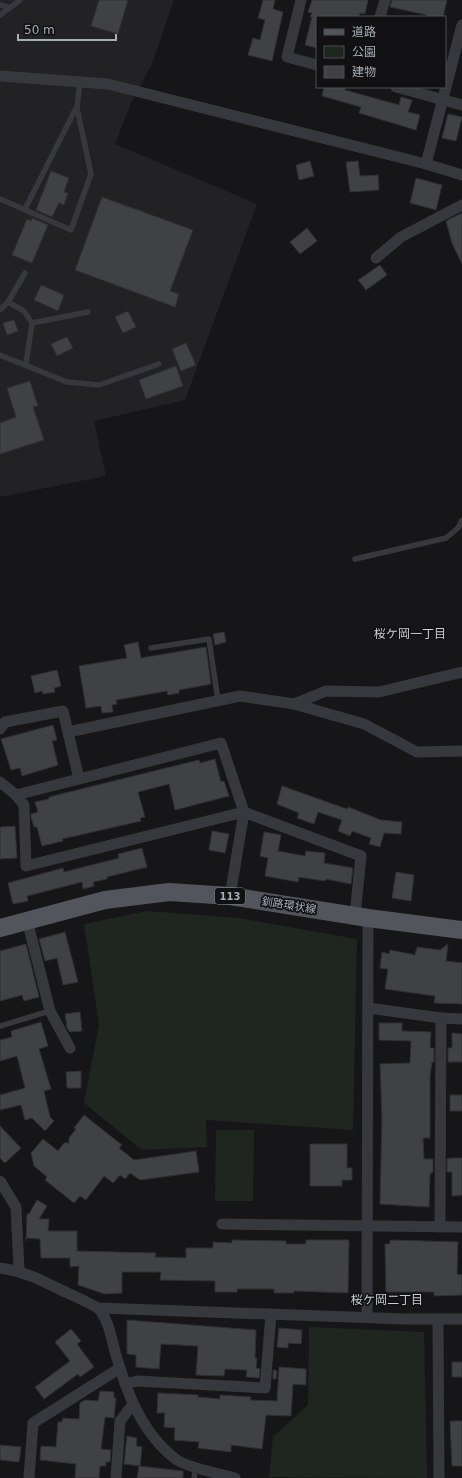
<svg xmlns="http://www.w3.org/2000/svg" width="462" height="1478" viewBox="0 0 462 1478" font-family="'DejaVu Sans','Noto Sans JP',sans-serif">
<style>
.built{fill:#222225}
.green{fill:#1e261f}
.building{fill:#404145;stroke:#303034}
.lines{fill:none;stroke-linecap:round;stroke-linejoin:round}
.lane{stroke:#37383d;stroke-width:5.5}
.street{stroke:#37383d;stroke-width:11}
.primary{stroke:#53555c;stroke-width:18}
.labels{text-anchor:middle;stroke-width:3.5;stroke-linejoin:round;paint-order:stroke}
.shield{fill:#111113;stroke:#7b7e86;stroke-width:1}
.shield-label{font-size:10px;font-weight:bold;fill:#a8adb8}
.street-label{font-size:11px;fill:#a8adb8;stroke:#111113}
.neighbourhood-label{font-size:12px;fill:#c9ccd4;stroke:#111113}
</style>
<rect width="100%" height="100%" fill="#161618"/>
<polygon class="built" points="0,0 174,0 152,64 131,103 115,144 257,204 185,400 94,421 106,476 0,497"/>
<g class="green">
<polygon points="147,911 239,918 357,939 353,1130 206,1120 207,1147 142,1150 84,1103 99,1024 84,924"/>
<polygon points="216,1130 254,1130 253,1201 215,1201"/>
<polygon points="309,1327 424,1332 427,1478 269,1477 273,1437 308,1405"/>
</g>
<g class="building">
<polygon points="99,0 128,0 118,34 91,26"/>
<polygon points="263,0 275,0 273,9 283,12 272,61 248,55 253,38 260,40 265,20 258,18"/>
<polygon points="312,0 368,0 365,14 360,13 359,17 317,17 317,48 305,45 312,17 310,17 312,13 308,12"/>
<polygon points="392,0 447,0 443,17 426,17 427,15 390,7"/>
<polygon points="324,87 346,87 345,90 399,105 401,97 412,100 408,112 420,115 416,130 359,113 361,107 322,96"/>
<polygon points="448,114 462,117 456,141 442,138"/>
<polygon points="310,161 314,176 299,180 296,165"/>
<polygon points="358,161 360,176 378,175 379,190 350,192 346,162"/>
<polygon points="51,171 69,178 64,192 68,193 64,205 59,203 52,217 36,210"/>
<polygon points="416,178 442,185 436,210 410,203"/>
<polygon points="102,197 193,230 170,291 179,294 175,307 75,270"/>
<polygon points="462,213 462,264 452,243 446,221"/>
<polygon points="32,218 48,225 32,263 12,255 27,219 31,221"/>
<polygon points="307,228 317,241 300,254 290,242"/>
<polygon points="380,265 387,275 366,290 358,280"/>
<polygon points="41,285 64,295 58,311 34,300"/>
<polygon points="128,311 136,327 123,333 115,317"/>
<polygon points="14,320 18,331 7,335 3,323"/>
<polygon points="67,337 73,348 57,356 51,344"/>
<polygon points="186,343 196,365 181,371 172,349"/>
<polygon points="176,366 183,386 146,399 139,380"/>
<polygon points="30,381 38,406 33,407 44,440 0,454 0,423 16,417 7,388"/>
<polygon points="224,632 226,642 215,645 213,634"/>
<polygon points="138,642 141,658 206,647 211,684 179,690 179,693 168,695 167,691 116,700 117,704 112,705 113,712 102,713 101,706 86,708 79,666 127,658 124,645"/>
<polygon points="57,670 61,686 54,688 55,692 43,694 42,691 35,693 31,676"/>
<polygon points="53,725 57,740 52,741 58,765 22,776 20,768 11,770 1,739"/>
<polygon points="215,759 221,782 224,781 229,796 175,810 169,784 138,792 145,817 140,818 141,821 62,839 63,841 42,846 37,827 34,827 31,817 31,814 38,812 35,802 49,799 49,797 162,769 199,760 200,763"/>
<polygon points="282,786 347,809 348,807 381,820 402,822 401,834 384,833 380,847 369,844 371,838 352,831 350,836 338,831 342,820 318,812 314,824 297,818 299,813 277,804"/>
<polygon points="15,826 17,858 0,859 0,827"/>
<polygon points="212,831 229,834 225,853 209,850"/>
<polygon points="264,832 281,835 278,851 305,856 306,851 325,853 324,863 353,868 351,884 326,879 325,881 299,877 298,882 265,876 268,858 260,856"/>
<polygon points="142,848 147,867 107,877 107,879 93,882 94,886 83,889 82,882 27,896 28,901 13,904 8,883 63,868 64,872 119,858 118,854"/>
<polygon points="396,872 414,875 411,901 392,898"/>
<polygon points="65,932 78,982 63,985 57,958 45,961 39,939"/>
<polygon points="26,944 39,997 24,1001 22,995 0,1001 0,951"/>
<polygon points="448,944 446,961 462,963 462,1004 434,1003 435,996 385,989 388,969 380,968 382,952 389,954 390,950 415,955 417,947 440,950"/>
<polygon points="80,1012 82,1031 70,1032 67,1028 65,1014"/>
<polygon points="41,1022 48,1046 39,1049 51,1089 44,1091 50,1117 54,1121 45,1131 32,1118 25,1120 21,1105 0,1110 0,1095 25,1088 17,1056 0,1061 0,1040 12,1037 11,1031"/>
<polygon points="379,1023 402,1023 402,1031 431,1032 430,1048 434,1048 434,1062 432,1062 430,1076 430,1138 423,1138 424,1159 433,1159 433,1172 430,1174 429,1207 380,1204 382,1119 380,1064 410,1063 411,1041 379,1040"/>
<polygon points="452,1033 462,1034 462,1062 448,1062 448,1048 452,1048"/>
<polygon points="81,1071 81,1088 67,1088 66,1072"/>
<rect x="450" y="1095" width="12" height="16"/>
<polygon points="84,1115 122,1145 119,1148 134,1160 196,1151 199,1172 140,1180 130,1173 125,1179 120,1175 113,1183 104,1176 86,1200 80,1196 74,1203 45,1180 47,1177 34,1166 31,1153 43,1139 58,1151 64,1143 69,1143 69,1138 76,1129 74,1128"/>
<polygon points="0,1126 21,1148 5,1163 0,1158"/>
<polygon points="310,1144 347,1144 347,1168 352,1168 352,1180 342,1180 342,1186 310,1186"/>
<polygon points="450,1158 462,1158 462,1195 452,1196 452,1172 447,1172 447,1159"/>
<polygon points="37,1200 47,1206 39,1219 49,1219 48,1231 77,1231 77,1251 156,1253 155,1257 186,1258 186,1248 213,1248 213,1242 232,1243 232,1240 286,1241 286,1244 306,1244 306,1240 349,1240 348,1293 294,1291 294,1293 274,1293 274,1289 237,1289 237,1292 215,1292 215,1281 160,1280 161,1272 122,1272 122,1293 105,1294 78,1285 79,1266 70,1267 70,1258 41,1258 40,1239 27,1238 26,1241 27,1214 29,1214"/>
<polygon points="390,1240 458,1242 457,1274 462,1275 462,1295 434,1296 434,1292 386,1292 385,1244 390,1244"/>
<polygon points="127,1320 256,1330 255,1358 257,1358 256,1368 260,1369 259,1378 246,1377 247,1370 225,1369 224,1376 196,1375 198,1346 161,1344 159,1369 136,1367 136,1355 127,1354"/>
<polygon points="279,1328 302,1330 301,1344 288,1343 288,1348 277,1347"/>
<polygon points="71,1329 81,1341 77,1344 94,1367 80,1377 78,1374 44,1399 35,1387 70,1361 55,1342"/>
<rect x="452" y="1362" width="10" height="15"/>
<polygon points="279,1367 306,1369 306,1385 293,1384 291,1416 266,1415 262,1449 231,1445 231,1452 198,1448 199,1442 174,1440 175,1428 164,1427 165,1413 157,1413 158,1393 198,1395 198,1397 220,1399 220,1395 251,1397 250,1400 277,1401"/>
<polygon points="273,1370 277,1371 276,1379 273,1379"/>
<polygon points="100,1391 114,1392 114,1398 116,1398 114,1418 105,1417 101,1449 111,1450 110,1462 106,1462 106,1466 100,1466 99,1478 75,1478 76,1464 40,1460 41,1446 56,1447 58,1422 62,1422 63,1418 79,1419 80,1403 85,1400 98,1401"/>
<polygon points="450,1421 462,1421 462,1466 452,1466"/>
<polygon points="127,1436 137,1438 136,1446 142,1447 140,1466 124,1464"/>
<polygon points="0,1445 21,1447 19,1462 0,1460"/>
<polygon points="139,1466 183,1471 183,1478 137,1478"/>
</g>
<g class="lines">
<g class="lane">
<polyline points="0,5 10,8"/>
<polyline points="0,15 20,0"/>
<polyline points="0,199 71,230 91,174 77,108 80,81"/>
<polyline points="25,209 76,108"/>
<polyline points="8,302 24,311 32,323 26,364"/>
<polyline points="0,310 8,302 25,273"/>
<polyline points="32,323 88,312"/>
<polyline points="0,355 67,382 99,385 159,364"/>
<polyline points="355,559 446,538 458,528 462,520"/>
<polyline points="151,648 209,639 218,701"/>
<polyline points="0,1026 50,1011"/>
<polyline points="194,1478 196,1467"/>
</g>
<g class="street">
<polyline points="301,0 287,57 317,65"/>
<polyline points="380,17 385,0"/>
<polyline points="0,76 108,84 426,164 462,175"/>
<polyline points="396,87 462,105"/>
<polyline points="426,164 462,25"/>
<polyline points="376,258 401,237 462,205"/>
<polyline points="294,704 326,691 379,692 462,672"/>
<polyline points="0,729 5,722 63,711 79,779"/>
<polyline points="68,732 240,696 294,704 364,724 417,752 462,751"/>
<polyline points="0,782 16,795"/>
<polyline points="230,896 244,812 26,866 24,805 16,795 221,743 244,812 361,856 355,915"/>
<polyline points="27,920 50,1011 70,1048"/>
<polyline points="368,1008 441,1018 462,1019"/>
<polyline points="0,1181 16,1207 19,1270"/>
<polyline points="222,1224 462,1227"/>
<polyline points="440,1227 441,1018"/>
<path d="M0,1268C23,1271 39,1279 59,1289C67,1293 96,1305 100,1310C110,1323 111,1339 116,1355C127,1394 143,1435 177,1460C189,1468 221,1474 235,1478"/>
<polyline points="99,1308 404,1319 462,1319"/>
<polyline points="367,1317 368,918"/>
<polyline points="438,1319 439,1478"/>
<polyline points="125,1384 137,1381 265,1388 271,1314"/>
<polyline points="29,1478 33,1423 120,1368"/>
<polyline points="116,1478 120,1421 133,1404"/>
</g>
<polyline class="primary" points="0,928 105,900 169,892 230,896 368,918 462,930"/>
</g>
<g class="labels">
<rect class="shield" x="215" y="888" width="30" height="16" rx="3"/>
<g class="shield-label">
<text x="230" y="900">113</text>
</g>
<g class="street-label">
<text transform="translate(289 905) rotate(9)" y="4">釧路環状線</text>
</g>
<g class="neighbourhood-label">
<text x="410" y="638">桜ケ岡一丁目</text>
<text x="387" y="1304">桜ケ岡二丁目</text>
</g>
</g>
<rect x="316" y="16" width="130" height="72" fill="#111113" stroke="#4d4f55"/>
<rect x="324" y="29" width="20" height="6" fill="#53555c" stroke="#4d4f55"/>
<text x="352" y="36" font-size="12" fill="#a8adb8">道路</text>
<rect x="324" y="46" width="20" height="12" fill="#1e261f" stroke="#4d4f55"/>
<text x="352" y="56" font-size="12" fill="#a8adb8">公園</text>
<rect x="324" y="66" width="20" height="12" fill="#404145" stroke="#4d4f55"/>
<text x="352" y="76" font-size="12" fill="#a8adb8">建物</text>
<path d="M18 34v6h98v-6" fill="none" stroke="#a8adb8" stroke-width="2"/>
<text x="24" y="34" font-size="12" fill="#a8adb8" stroke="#111113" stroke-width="3" paint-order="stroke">50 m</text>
</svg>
